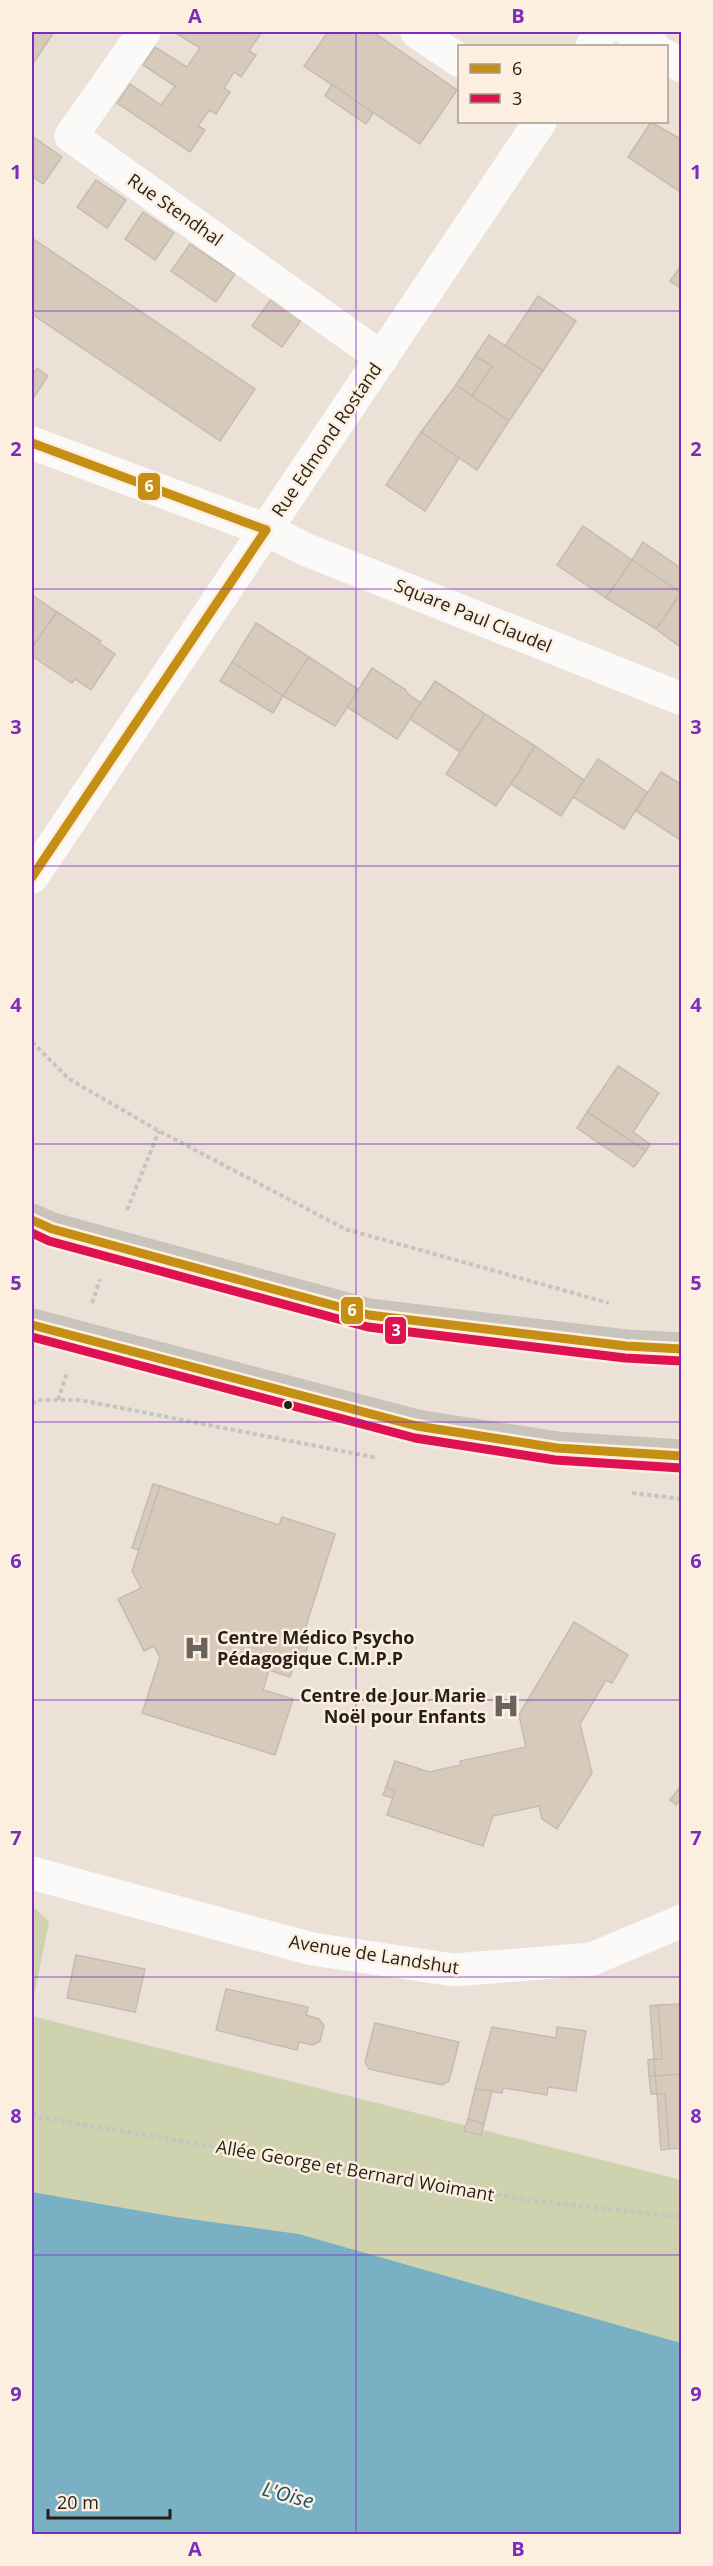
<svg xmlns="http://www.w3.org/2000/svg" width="713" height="2566" viewBox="0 0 713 2566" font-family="'Open Sans',sans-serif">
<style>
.green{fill:#ced2af}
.water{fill:#79b0c3}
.building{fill:#d8caba;stroke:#c3bcb4;stroke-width:1.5}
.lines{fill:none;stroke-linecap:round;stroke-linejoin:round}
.path{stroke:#c7c5c1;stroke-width:4;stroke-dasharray:4.5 3;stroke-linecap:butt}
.minor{stroke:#fcfaf9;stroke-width:33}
.major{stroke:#c8c3bb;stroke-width:33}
.bus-1-casing{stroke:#fdefe0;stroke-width:14}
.bus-2-casing{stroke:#fdefe0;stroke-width:14}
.bus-1{stroke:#c58e15;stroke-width:9}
.bus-2{stroke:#de1251;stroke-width:9}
.grid{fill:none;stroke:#7b2cbf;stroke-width:1.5;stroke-opacity:0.55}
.bus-dot{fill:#251f18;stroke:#fdefe0;stroke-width:2}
.labels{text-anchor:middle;stroke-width:5;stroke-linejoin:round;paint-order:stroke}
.street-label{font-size:18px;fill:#251f18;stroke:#fdefe0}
.poi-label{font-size:18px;font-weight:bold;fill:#251f18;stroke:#fdefe0;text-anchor:start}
.water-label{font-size:20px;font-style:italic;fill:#0f546a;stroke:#fdefe0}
.line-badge{stroke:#fdefe0;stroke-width:2}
.badge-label{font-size:16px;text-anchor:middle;font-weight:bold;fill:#fff}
.neatline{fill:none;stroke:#7b2cbf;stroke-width:2}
.grid-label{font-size:20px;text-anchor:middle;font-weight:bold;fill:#7b2cbf}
</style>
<rect width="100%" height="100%" fill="#ebe1d7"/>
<g class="green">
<polygon points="32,1906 49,1922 32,2006"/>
<polygon points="32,2016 681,2180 681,2343 299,2234 176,2217 32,2192"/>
</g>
<polygon class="water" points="32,2192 176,2217 299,2234 681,2343 681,2534 32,2534"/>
<g class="building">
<polygon points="32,32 54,32 32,65"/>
<polygon points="174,32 262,32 249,51 256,55 241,77 234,72 224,88 230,92 216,114 209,110 198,126 205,130 190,152 117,103 130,84 161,105 175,86 143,65 155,47 187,67 200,48"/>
<polygon points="328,32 373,32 457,90 420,144 304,66"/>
<polygon points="332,84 373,113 366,124 325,96"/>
<polygon points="651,122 682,140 682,188 679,191 628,157"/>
<polygon points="32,136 62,157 43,184 32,176"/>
<polygon points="96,180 126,200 107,228 77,207"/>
<polygon points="143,212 174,233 155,260 125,239"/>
<polygon points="32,238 255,389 220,441 32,314"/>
<polygon points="190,244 235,274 216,302 171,271"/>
<polygon points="681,266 682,266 682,289 670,281"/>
<polygon points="538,296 576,321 543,371 505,346"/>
<polygon points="271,299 302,319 282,347 252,326"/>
<polygon points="489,335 543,371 509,421 472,396 492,366 475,356"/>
<polygon points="475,356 492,366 472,396 456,385"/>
<polygon points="37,368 48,376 32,400 32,376"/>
<polygon points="456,385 509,421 477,470 421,432"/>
<polygon points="421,432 459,458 425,511 386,485"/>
<polygon points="583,526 632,560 606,598 557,565"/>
<polygon points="643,542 682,569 681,593 632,560"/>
<polygon points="632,560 681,593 656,629 606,598"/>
<polygon points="681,593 682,593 682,648 656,629"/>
<polygon points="32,595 57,612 32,648"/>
<polygon points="57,612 101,641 99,643 115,654 91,690 75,679 72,683 32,656 32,648"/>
<polygon points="256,623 309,657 283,696 232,662"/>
<polygon points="309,657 359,690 335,726 283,696"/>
<polygon points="232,662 283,696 273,713 220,681"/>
<polygon points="372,668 406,690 407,693 421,703 397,739 347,707"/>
<polygon points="435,681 485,714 460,752 410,719"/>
<polygon points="485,714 535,746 496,806 446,774"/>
<polygon points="535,746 584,780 561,816 511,784"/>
<polygon points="598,759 647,792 624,829 573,797"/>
<polygon points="661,772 682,785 682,841 636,811"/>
<polygon points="618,1066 659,1093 633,1132 650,1144 646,1151 587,1112"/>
<polygon points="587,1112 646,1151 634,1167 577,1128"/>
<polygon points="153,1484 160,1486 139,1550 132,1548"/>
<polygon points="160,1486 279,1525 282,1517 335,1534 290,1677 269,1670 263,1690 293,1699 275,1755 142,1713 160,1658 154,1646 144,1651 118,1599 141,1588 132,1571"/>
<polygon points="574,1622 628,1655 612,1683 606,1680 580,1724 592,1773 557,1829 542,1819 539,1806 493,1816 483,1846 387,1815 395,1791 386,1787 395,1761 429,1772 461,1765 460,1761 526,1747 519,1715"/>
<polygon points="302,1638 310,1640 304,1657 297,1655"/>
<polygon points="682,1785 682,1797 676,1805 670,1800"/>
<polygon points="386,1787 395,1791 393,1798 383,1795"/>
<polygon points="76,1955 145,1969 135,2012 67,1998"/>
<polygon points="226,1989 308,2007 306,2015 319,2019 324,2026 320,2041 313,2045 299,2042 297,2050 216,2030"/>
<polygon points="682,2004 682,2074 655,2076 654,2059 662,2059 658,2005"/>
<polygon points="658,2005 662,2059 654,2059 650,2006"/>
<polygon points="375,2023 459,2042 449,2081 442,2085 369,2069 365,2062"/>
<polygon points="492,2027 556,2038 557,2027 586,2031 576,2091 548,2087 547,2095 503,2088 502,2093 475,2089"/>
<polygon points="654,2059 655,2076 649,2076 648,2060"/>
<polygon points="682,2074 682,2148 669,2149 665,2094 657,2094 655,2076"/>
<polygon points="649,2076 655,2076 657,2094 651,2094"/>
<polygon points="475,2089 492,2091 484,2124 468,2119"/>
<polygon points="657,2094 665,2094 669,2149 661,2150"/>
<polygon points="468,2119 484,2124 481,2135 464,2131"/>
</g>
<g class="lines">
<g class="path">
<polyline points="32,1042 69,1079 159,1131 345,1229 609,1303"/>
<polyline points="127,1210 159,1131"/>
<polyline points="92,1303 100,1279"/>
<polyline points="58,1400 67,1372"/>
<polyline points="32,1404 38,1400 80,1400 378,1458"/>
<polyline points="632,1493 682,1499"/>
<polyline points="32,2113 39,2117 534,2201 682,2217"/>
</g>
<g class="minor">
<polyline points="144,32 71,136 382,358"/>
<polyline points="417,32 460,61"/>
<polyline points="630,32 653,46"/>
<polyline points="592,46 602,32"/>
<polyline points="666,56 682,66"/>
<polyline points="32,443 266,530 307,550 682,699"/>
<polyline points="32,877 540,122"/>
<polyline points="32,1873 312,1949 454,1970 592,1959 682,1921"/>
</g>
<g class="major">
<polyline points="32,1220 52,1229 369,1315 626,1346 682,1349"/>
<polyline points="32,1325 417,1426 557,1448 682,1456"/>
</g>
<g class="bus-1-casing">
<g id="bus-1">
<polyline points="32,443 266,530"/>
<polyline points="32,877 266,530"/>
<polyline points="32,1220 52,1229 369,1315 626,1346 682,1349"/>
<polyline points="32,1325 417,1426 557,1448 682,1456"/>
</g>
</g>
<g class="bus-2-casing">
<g id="bus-2">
<polyline points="32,1233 49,1241 368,1327 625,1358 681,1361"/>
<polyline points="32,1337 415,1438 555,1460 681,1468"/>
</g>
</g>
<use href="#bus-1" class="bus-1"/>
<use href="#bus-2" class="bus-2"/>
</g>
<path class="grid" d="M356,32V2534M32,311H682M32,589H682M32,866H682M32,1144H682M32,1422H682M32,1700H682M32,1977H682M32,2255H682"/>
<defs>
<g id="hospital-bare" transform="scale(2.07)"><path d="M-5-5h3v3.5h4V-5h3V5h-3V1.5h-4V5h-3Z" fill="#6a635b" stroke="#fdefe0" stroke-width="2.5" paint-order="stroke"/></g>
</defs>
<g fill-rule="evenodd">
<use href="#hospital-bare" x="197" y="1648"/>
<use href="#hospital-bare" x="506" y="1706"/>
</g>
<circle class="bus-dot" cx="288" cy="1405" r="5"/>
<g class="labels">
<g class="street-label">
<text transform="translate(175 210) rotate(35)" y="6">Rue Stendhal</text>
<text transform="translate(327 440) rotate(-56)" y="6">Rue Edmond Rostand</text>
<text transform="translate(473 616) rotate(22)" y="6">Square Paul Claudel</text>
<text transform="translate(374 1955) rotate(9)" y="6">Avenue de Landshut</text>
<text transform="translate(355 2171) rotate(10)" y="6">Allée George et Bernard Woimant</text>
</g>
<g class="poi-label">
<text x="217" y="1644">Centre Médico Psycho<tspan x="217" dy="21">Pédagogique C.M.P.P</tspan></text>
<text x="486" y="1702" text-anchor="end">Centre de Jour Marie<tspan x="486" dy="21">Noël pour Enfants</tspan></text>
</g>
<g class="water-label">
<text transform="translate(288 2495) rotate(15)" y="7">L'Oise</text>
</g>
</g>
<g class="line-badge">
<rect x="137" y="472" width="24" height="29" rx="6" fill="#c58e15"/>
<rect x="340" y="1296" width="24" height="29" rx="6" fill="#c58e15"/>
<rect x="384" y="1316" width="23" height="29" rx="6" fill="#de1251"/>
</g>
<g class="badge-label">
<text x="149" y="492">6</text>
<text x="352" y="1316">6</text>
<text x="396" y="1336">3</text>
</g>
<rect width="713" height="2566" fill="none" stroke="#fdefe0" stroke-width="66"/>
<rect x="458" y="45" width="210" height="78" fill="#fdefe0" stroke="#a79c90" stroke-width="1.5"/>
<rect x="470" y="64" width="30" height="9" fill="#c58e15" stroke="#a79c90" stroke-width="1.5"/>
<text x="512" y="75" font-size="18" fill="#251f18">6</text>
<rect x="470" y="94" width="30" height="9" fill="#de1251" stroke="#a79c90" stroke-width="1.5"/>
<text x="512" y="105" font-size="18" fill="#251f18">3</text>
<path d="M48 2509v9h122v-9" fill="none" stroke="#251f18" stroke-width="3"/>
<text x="57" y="2509" font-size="18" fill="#251f18" stroke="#fdefe0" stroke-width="4.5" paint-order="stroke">20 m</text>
<rect x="33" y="33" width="647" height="2500" class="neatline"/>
<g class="grid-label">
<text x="195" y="23">A</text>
<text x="518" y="23">B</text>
<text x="16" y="179">1</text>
<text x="696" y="179">1</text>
<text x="16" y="456">2</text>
<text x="696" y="456">2</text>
<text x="16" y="734">3</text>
<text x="696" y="734">3</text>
<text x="16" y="1012">4</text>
<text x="696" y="1012">4</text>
<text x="16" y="1290">5</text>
<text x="696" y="1290">5</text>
<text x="16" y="1568">6</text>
<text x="696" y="1568">6</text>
<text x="16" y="1845">7</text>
<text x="696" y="1845">7</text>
<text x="16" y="2123">8</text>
<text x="696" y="2123">8</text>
<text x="16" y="2401">9</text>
<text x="696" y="2401">9</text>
<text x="195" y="2556">A</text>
<text x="518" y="2556">B</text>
</g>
</svg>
